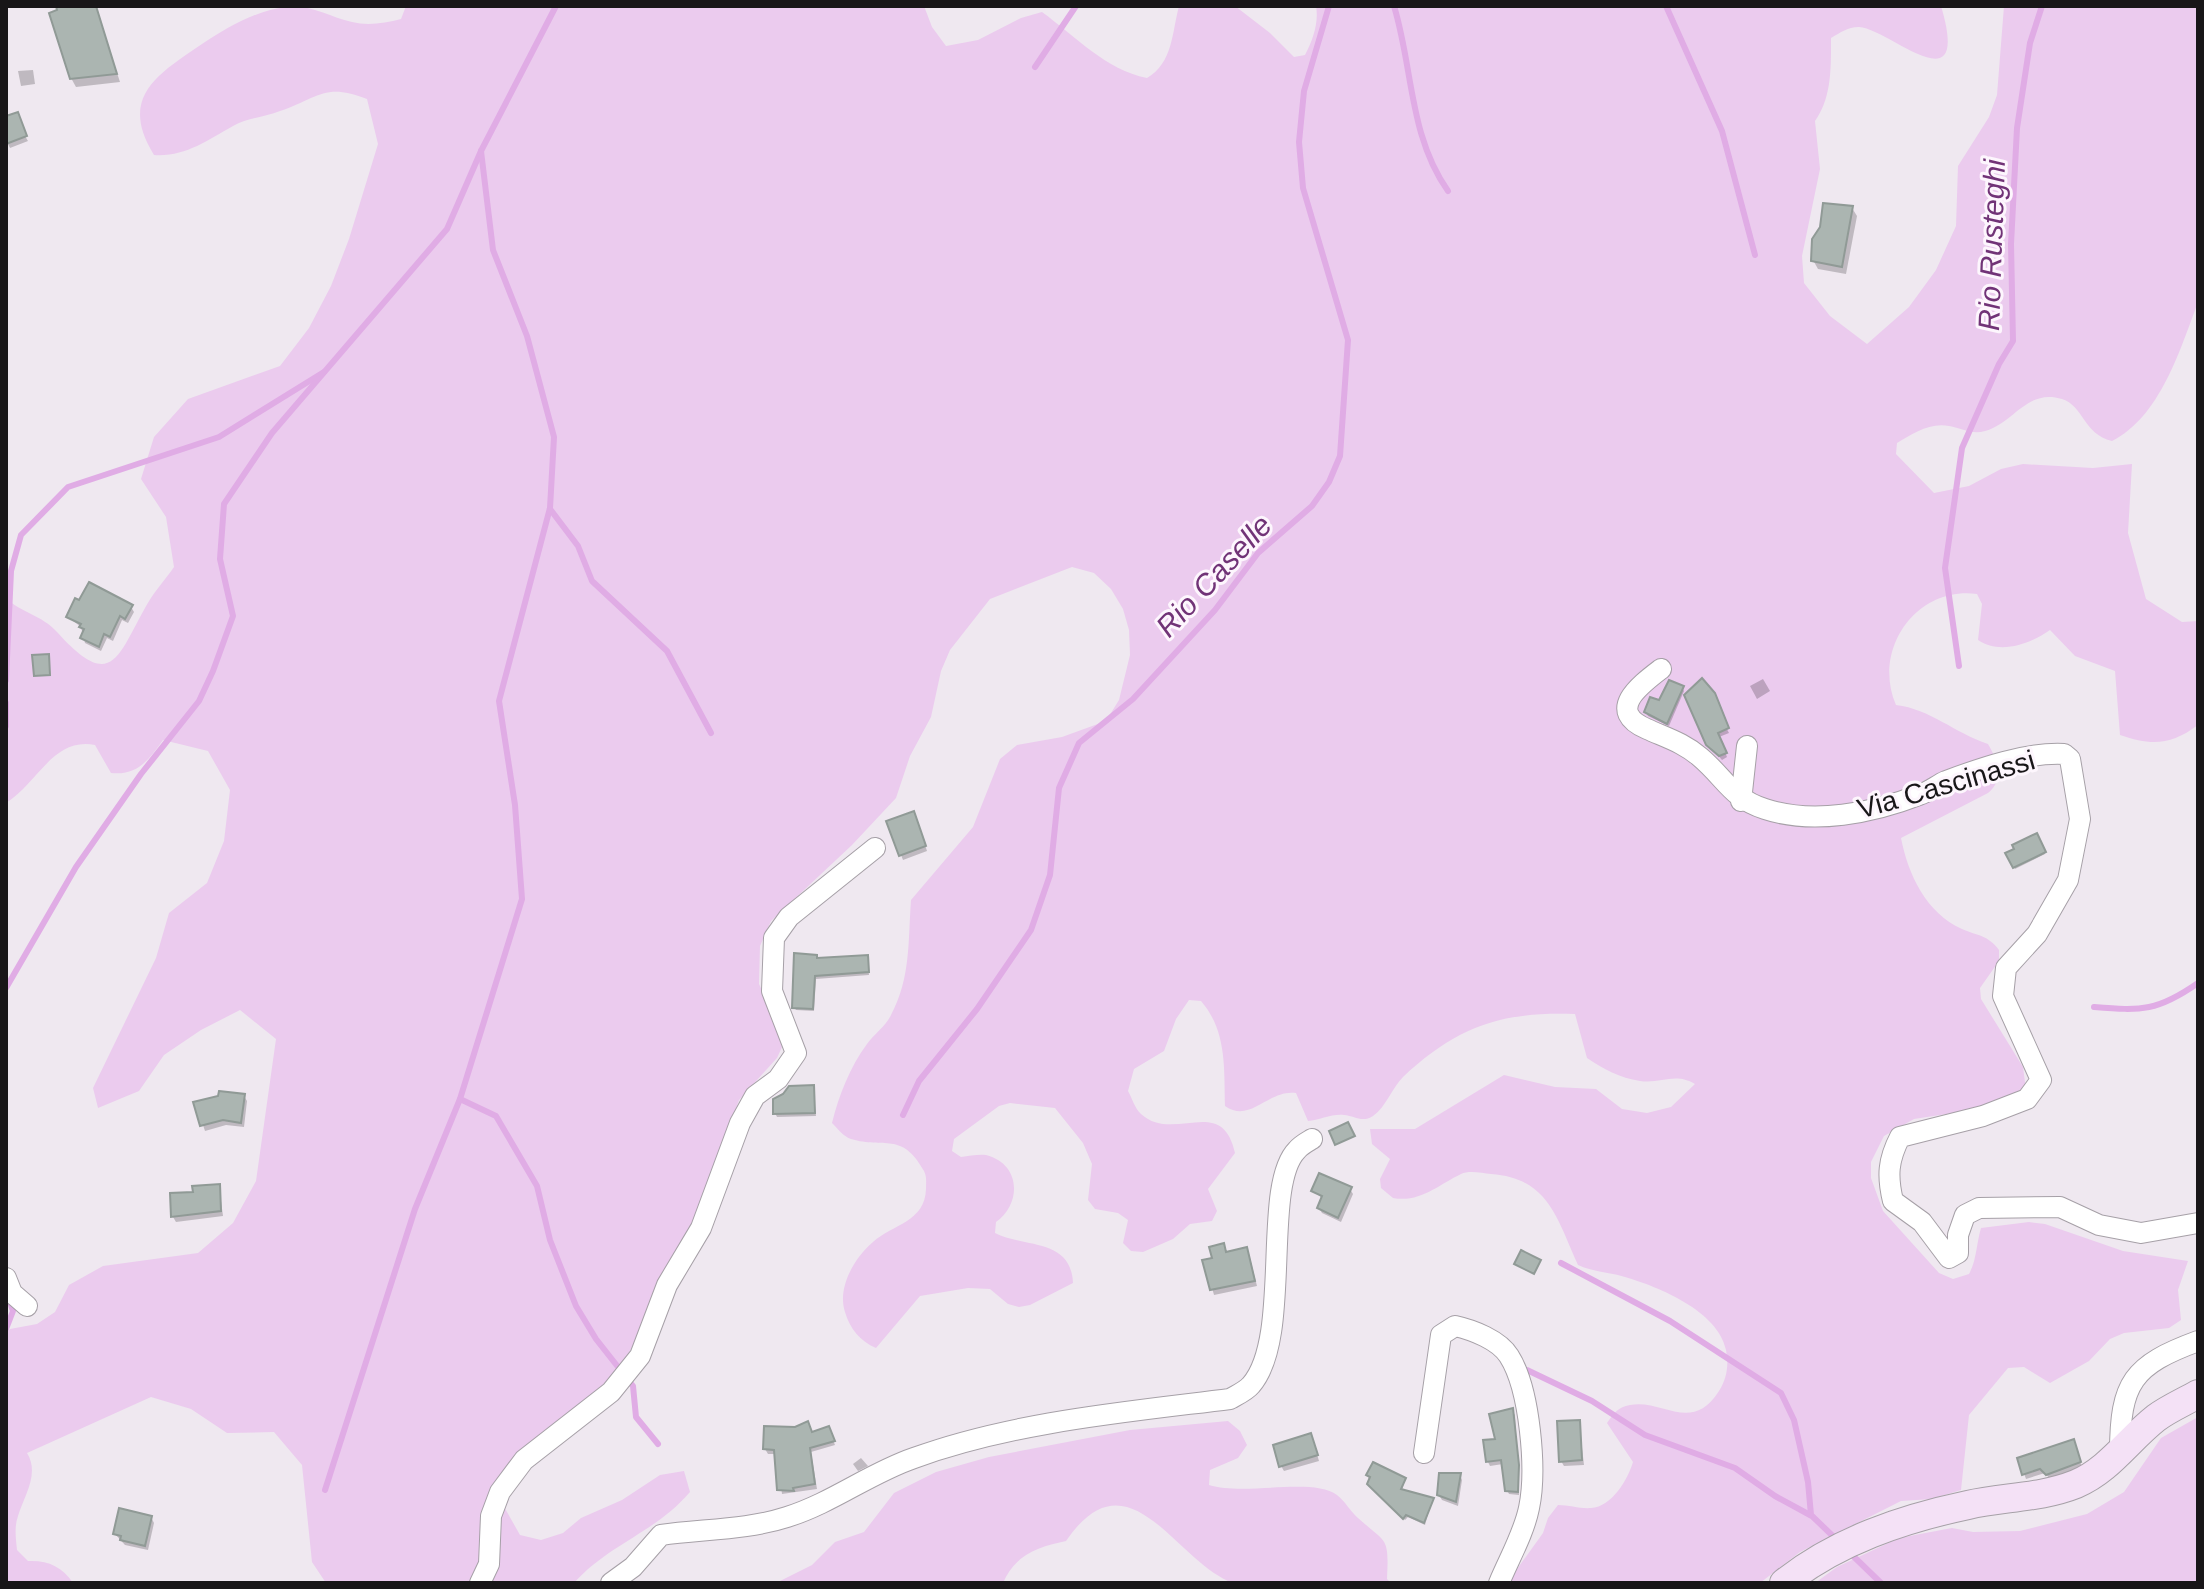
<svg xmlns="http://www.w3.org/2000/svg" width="2204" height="1589" viewBox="0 0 2204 1589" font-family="Arial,sans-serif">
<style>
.green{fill:#ebcbee}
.shadow{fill:#0003}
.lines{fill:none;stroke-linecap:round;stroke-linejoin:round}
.stream{stroke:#e0ace5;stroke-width:6}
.building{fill:#abb5b1;stroke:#909a96;stroke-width:2}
.street-casing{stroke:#a6a0a7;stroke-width:22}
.secondary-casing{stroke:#a6a0a7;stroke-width:30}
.street{stroke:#fff;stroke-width:20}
.secondary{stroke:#f4e1f6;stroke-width:28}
.labels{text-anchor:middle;stroke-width:6;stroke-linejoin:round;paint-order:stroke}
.street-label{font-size:28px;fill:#181618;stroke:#fdf6fd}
.water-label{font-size:30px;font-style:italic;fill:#713377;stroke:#fdf6fd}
</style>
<rect width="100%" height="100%" fill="#efe8f0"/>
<g class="green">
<path d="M406,6H924L932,27L946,46L978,40L1021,18L1042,12C1075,36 1106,70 1147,78C1173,63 1172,32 1179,6H1235L1270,33L1294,57L1305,55C1313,40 1319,22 1316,6H1941C1972,110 1888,28 1859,27C1847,27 1840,33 1831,38C1831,67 1832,97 1815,121L1820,169L1802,256L1804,283L1830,316L1867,344L1909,307L1936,270L1956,226L1958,166L1989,117L1997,95L2004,6H2198V302C2180,350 2160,417 2112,441C2083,434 2084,406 2062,399C2027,388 2014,423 1985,431C1972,435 1962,428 1949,426C1930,422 1912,434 1897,443L1896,454L1934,493L1969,486L2001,469L2023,464L2093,468L2132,464L2128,533L2146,599L2182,622L2198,621V725C2171,745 2152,746 2120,735L2115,671L2075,656L2050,630C2030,644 2000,655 1978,640L1982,604L1977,594C1916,586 1872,650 1896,705C1930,709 1955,733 1988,744C1998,761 2005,779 1988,793L1901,838C1908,874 1926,913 1962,929C1978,936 1988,935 1999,950V961L1980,988L1981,999L2023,1067L2026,1090L1979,1109L1914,1119L1884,1136L1871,1162V1178L1883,1211L1939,1273L1953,1279L1969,1274C1977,1259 1976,1245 1981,1228L2029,1222L2045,1224L2123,1251L2188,1261L2178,1290L2181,1320L2169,1328L2124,1333L2110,1339L2089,1361L2050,1383L2024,1367L2008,1368L1969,1415L1961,1490L1932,1499L1901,1501L1800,1552L1760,1583H1507L1543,1533L1548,1518L1558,1505C1569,1505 1581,1509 1591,1508C1612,1507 1628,1479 1633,1462L1607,1423C1614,1413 1618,1407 1630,1405C1663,1399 1692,1434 1719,1391C1727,1378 1729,1365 1726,1350C1718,1311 1659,1287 1625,1277C1609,1272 1593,1272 1578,1265C1557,1219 1549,1178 1491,1174C1482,1173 1469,1170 1461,1174C1438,1185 1420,1203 1393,1198L1381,1188L1380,1179L1390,1159L1372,1144L1370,1129H1415L1504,1075L1555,1087L1596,1089L1622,1109L1647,1113L1671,1107L1695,1084C1675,1072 1661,1084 1640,1081C1620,1078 1603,1069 1587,1058L1575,1014C1502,1011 1456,1027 1403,1077C1392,1088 1386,1107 1373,1116C1362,1123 1355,1116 1344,1115C1334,1113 1319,1120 1308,1121L1296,1093C1268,1089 1251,1124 1225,1106C1224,1068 1227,1031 1201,1001L1189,1000L1176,1019L1164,1051L1134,1069L1128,1091C1132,1098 1135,1109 1141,1114C1174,1144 1222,1093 1235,1153L1208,1189L1217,1211L1212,1221L1190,1224L1173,1239L1143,1252L1131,1251L1123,1243L1128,1220L1118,1213L1095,1209L1088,1200L1092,1164L1083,1143L1055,1108L1010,1103L999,1106L954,1139L952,1151L961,1157C969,1156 979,1154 986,1155C1021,1164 1022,1203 996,1222L995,1233C1025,1248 1071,1238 1073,1283L1030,1305L1019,1307L1008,1304L990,1289L968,1288L920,1296L876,1348C860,1341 850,1329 845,1312C837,1288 854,1258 873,1242C893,1224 925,1222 926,1189C926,1182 927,1177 924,1171C902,1131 884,1149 851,1139C844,1137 837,1128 832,1123C839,1095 850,1067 867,1044C874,1034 886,1026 891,1015C911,978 908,940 911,900L973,827L1000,759L1017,745L1062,737L1106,721L1119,700L1130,655L1129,630L1123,609L1111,589L1094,573L1072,567L990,599L950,650L941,671L931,717L910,756L896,798L852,845L771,921L760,946L759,984L773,1014L782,1047L777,1058L739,1100L702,1205L626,1359L606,1383L522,1448L494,1489L520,1535L541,1540L563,1533L581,1518L622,1500L660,1475L684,1471L690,1492C656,1532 609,1544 574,1583H326L312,1562L302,1465L274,1432L227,1433L191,1409L151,1397L27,1453C40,1474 24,1496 18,1516C14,1527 16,1539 17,1550L28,1561C47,1560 62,1566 73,1583H6V1333L10,1329L37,1324L55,1312L69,1285L103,1266L198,1253L233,1223L256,1181L276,1039L240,1010L201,1030L164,1055L139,1091L98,1108L93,1088L156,958L169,913L207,883L224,841L230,790L208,751L163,740C149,760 137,776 111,773L95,745C53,737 38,783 6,803V598C21,613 42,615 57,632C111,692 117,658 145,608C153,593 165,580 174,567L166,517L141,479L154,437L188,399L280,366L309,328L331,286L349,239L378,144L367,99C325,82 318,98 280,111C265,117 247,118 233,126C206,141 185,157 154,155C118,97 158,74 202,44C226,28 257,10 286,7C311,4 329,17 352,22C368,26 385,23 401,19Z"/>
<polygon points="2198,1417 2198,1583 1815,1583 1837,1567 1899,1538 1952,1528 1973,1532 2020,1531 2087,1514 2124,1492 2161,1438"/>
<path d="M1228,1421L1240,1431L1247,1445L1238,1458L1210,1470L1209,1485C1245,1496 1313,1477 1337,1495C1345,1501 1350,1511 1358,1518C1387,1544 1389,1536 1387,1579L1391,1583H1233C1175,1562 1129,1449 1066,1541C1037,1547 1015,1555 1003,1583H776L812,1565L835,1542L864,1532L894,1493L936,1472L989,1457L1130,1430Z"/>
</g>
<g class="shadow">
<polygon points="58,6 95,6 120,82 76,87 71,78"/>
<polygon points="33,70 35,84 21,86 18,71"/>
<polygon points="13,116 28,141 10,148 6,140 6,118"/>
<polygon points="1852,208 1857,216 1846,274 1818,269 1813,260"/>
<polygon points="131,607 134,612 128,623 122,620 113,641 107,638 101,651 85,643 81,627 68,617"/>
<polygon points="1763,679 1770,691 1757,699 1750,686"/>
<polygon points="1702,682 1729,733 1719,737 1727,757 1722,760 1708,744"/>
<polygon points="1682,687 1684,691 1669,726 1648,716 1646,712"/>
<polygon points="916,819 927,851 903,860 901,855"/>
<polygon points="2036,836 2045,854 2015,869 2008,854"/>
<polygon points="867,957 869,975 816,979 814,1011 796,1010 794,1007 818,960"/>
<polygon points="813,1087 816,1116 777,1117 775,1113"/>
<polygon points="244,1096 247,1101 244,1127 226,1125 205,1131 196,1104"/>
<polygon points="219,1186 223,1216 176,1222 173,1217"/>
<polygon points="1350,1189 1353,1194 1341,1222 1322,1213 1319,1208 1323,1199 1314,1191"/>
<polygon points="1226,1254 1249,1254 1257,1286 1214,1295 1205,1262"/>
<polygon points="1512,1411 1515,1415 1519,1495 1509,1494 1507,1490 1503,1464 1490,1466 1488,1462"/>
<polygon points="1579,1422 1584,1465 1564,1466 1561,1461"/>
<polygon points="830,1433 835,1445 811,1452 817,1489 782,1494 777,1454 768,1454 765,1449 812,1434"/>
<polygon points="1313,1441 1319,1461 1284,1471 1281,1466"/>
<polygon points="2075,1446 2082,1467 2050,1479 2045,1473 2026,1479 2019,1459"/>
<polygon points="861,1458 868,1466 858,1471 853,1464"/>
<polygon points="1368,1475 1405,1479 1402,1491 1432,1500 1425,1525 1408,1517 1405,1520 1371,1487"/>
<polygon points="1460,1475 1462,1480 1458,1506 1442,1500 1439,1495"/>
<polygon points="151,1517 154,1523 148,1550 125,1545 115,1534"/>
</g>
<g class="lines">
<g class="stream">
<path d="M1394,6C1413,68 1409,136 1448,191"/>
<polyline points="1666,6 1722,131 1755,255"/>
<polyline points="1035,67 1076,6"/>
<polyline points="550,509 578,546 592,581 667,651 711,733"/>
<polyline points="1959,666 1945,568 1962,448 1999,364 2013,341 2011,244 2017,128 2030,43 2042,6"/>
<polyline points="6,680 11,571 21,535 68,487 219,437 324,372"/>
<polyline points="6,703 6,726"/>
<polyline points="6,988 76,867 141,774 199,701 213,671 233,616 220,559 224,504 272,433 447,229 481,151 556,6"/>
<path d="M2094,1007C2142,1011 2158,1011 2198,983"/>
<polyline points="460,1099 496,1116 537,1186 550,1240 576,1306 596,1339 633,1386 636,1417 658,1444"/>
<polyline points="903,1115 919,1081 977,1009 1031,930 1050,875 1059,788 1079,743 1133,699 1215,610 1258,553 1312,506 1329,482 1340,456 1348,340 1303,188 1299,142 1304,91 1329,6"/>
<polyline points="1561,1263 1670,1321 1781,1393 1794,1420 1808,1482 1811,1515 1838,1541"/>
<polyline points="6,1329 13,1311 9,1299"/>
<polyline points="1527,1370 1592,1401 1645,1435 1735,1468 1775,1496 1810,1515"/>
<polyline points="325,1490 415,1209 460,1099 522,899 515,805 499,701 550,508 554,437 527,336 493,250 481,151"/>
<polyline points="1849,1552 1881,1583"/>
</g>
</g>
<g class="building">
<polygon points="56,6 96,6 117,74 70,79 49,13 57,10"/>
<polygon points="18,112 27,136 6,144 6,116"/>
<polygon points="1823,203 1853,206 1842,267 1811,261 1812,239 1820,227"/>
<polygon points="89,582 133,605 125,619 120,616 110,637 104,634 99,647 80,638 84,629 79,627 81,624 66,617 75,598 79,600"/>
<polygon points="49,654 50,675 34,676 32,655"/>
<polygon points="1702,678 1715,693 1729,728 1718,733 1727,753 1719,756 1706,745 1684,695"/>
<polygon points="1669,680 1684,686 1667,724 1644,712 1650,697 1659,700"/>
<polygon points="914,811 926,846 899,856 886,821"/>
<polygon points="2037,833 2046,852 2013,868 2005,853 2014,849 2012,845"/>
<polygon points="794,953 817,955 817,958 868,955 869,972 815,976 813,1009 792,1008"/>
<polygon points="814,1085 815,1113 773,1114 773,1099 783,1094 789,1086"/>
<polygon points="219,1091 245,1094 241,1123 223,1120 200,1126 193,1102 218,1096"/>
<polygon points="1348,1122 1355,1136 1335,1145 1329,1131"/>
<polygon points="1319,1173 1352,1187 1338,1218 1317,1208 1322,1196 1311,1191"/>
<polygon points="220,1184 221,1211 171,1217 170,1193 193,1192 192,1186"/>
<polygon points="1224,1243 1226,1252 1247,1247 1255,1281 1210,1290 1202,1260 1212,1258 1209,1247"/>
<polygon points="1521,1250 1541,1260 1534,1274 1514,1264"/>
<polygon points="1513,1408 1519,1465 1518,1492 1505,1491 1501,1460 1486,1462 1483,1440 1495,1439 1489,1414"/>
<polygon points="1580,1420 1582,1460 1559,1462 1557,1421"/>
<polygon points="808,1421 812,1432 829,1426 835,1441 810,1448 815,1484 793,1488 794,1491 777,1490 774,1450 763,1449 764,1426 795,1427"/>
<polygon points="1311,1433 1318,1455 1279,1467 1273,1445"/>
<polygon points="2074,1439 2081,1462 2046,1475 2040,1469 2022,1475 2017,1458"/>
<polygon points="1373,1462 1406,1478 1401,1489 1434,1498 1424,1523 1406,1515 1403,1519 1367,1484 1370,1477 1366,1475"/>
<polygon points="1439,1473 1461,1473 1456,1502 1437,1495"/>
<polygon points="119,1508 152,1516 145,1546 120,1540 121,1536 113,1534"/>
</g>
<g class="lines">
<g class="street-casing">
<g id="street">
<path d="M1661,669C1640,685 1605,711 1647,729C1667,738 1684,743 1700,757C1726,779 1731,798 1765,809C1813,825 1873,813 1919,795C1929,792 1937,785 1946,781C1981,768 2027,752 2064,754L2070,759L2080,819L2068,880L2037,934L2006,968L2003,996L2041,1080L2027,1099L1983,1116L1900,1137C1888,1160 1887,1176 1893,1201L1922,1222L1949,1258L1958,1253V1235L1965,1215L1979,1208L2060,1207L2099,1225L2141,1233L2198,1223"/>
<polyline points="1741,801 1747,746"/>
<polyline points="6,1278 12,1293 27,1306"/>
<path d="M1424,1453L1441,1335L1455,1326C1473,1330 1499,1340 1509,1356C1530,1389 1537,1470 1529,1508C1524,1533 1509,1559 1499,1583"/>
<path d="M2120,1453C2120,1382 2133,1365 2198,1341"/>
<polyline points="480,1583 489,1564 491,1516 500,1492 524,1460 611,1392 640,1356 667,1285 701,1228 740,1123 755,1096 778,1079 796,1053 772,991 774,938 789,917 875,848"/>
<path d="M611,1583L633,1567L661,1535C703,1529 747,1530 787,1517C832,1503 870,1473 914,1458C1013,1422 1126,1412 1230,1399C1237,1395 1246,1391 1251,1385C1293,1337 1261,1186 1297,1150C1301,1145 1307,1142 1312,1139"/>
</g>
</g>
<g class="secondary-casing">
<path id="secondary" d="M1784,1583C1837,1541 1902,1519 1968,1505C2003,1497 2041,1498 2076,1484C2109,1470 2128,1440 2156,1418C2168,1409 2184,1402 2198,1394"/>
</g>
<use href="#street" class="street"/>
<use href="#secondary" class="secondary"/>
</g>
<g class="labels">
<g class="street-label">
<text transform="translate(1946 784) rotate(-16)" y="10">Via Cascinassi</text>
</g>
<g class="water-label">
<text transform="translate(1992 245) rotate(-88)" y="10">Rio Rusteghi</text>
<text transform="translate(1214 576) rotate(-47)" y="10">Rio Caselle</text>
</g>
</g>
<rect width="2204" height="1589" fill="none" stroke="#181618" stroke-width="16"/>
</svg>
